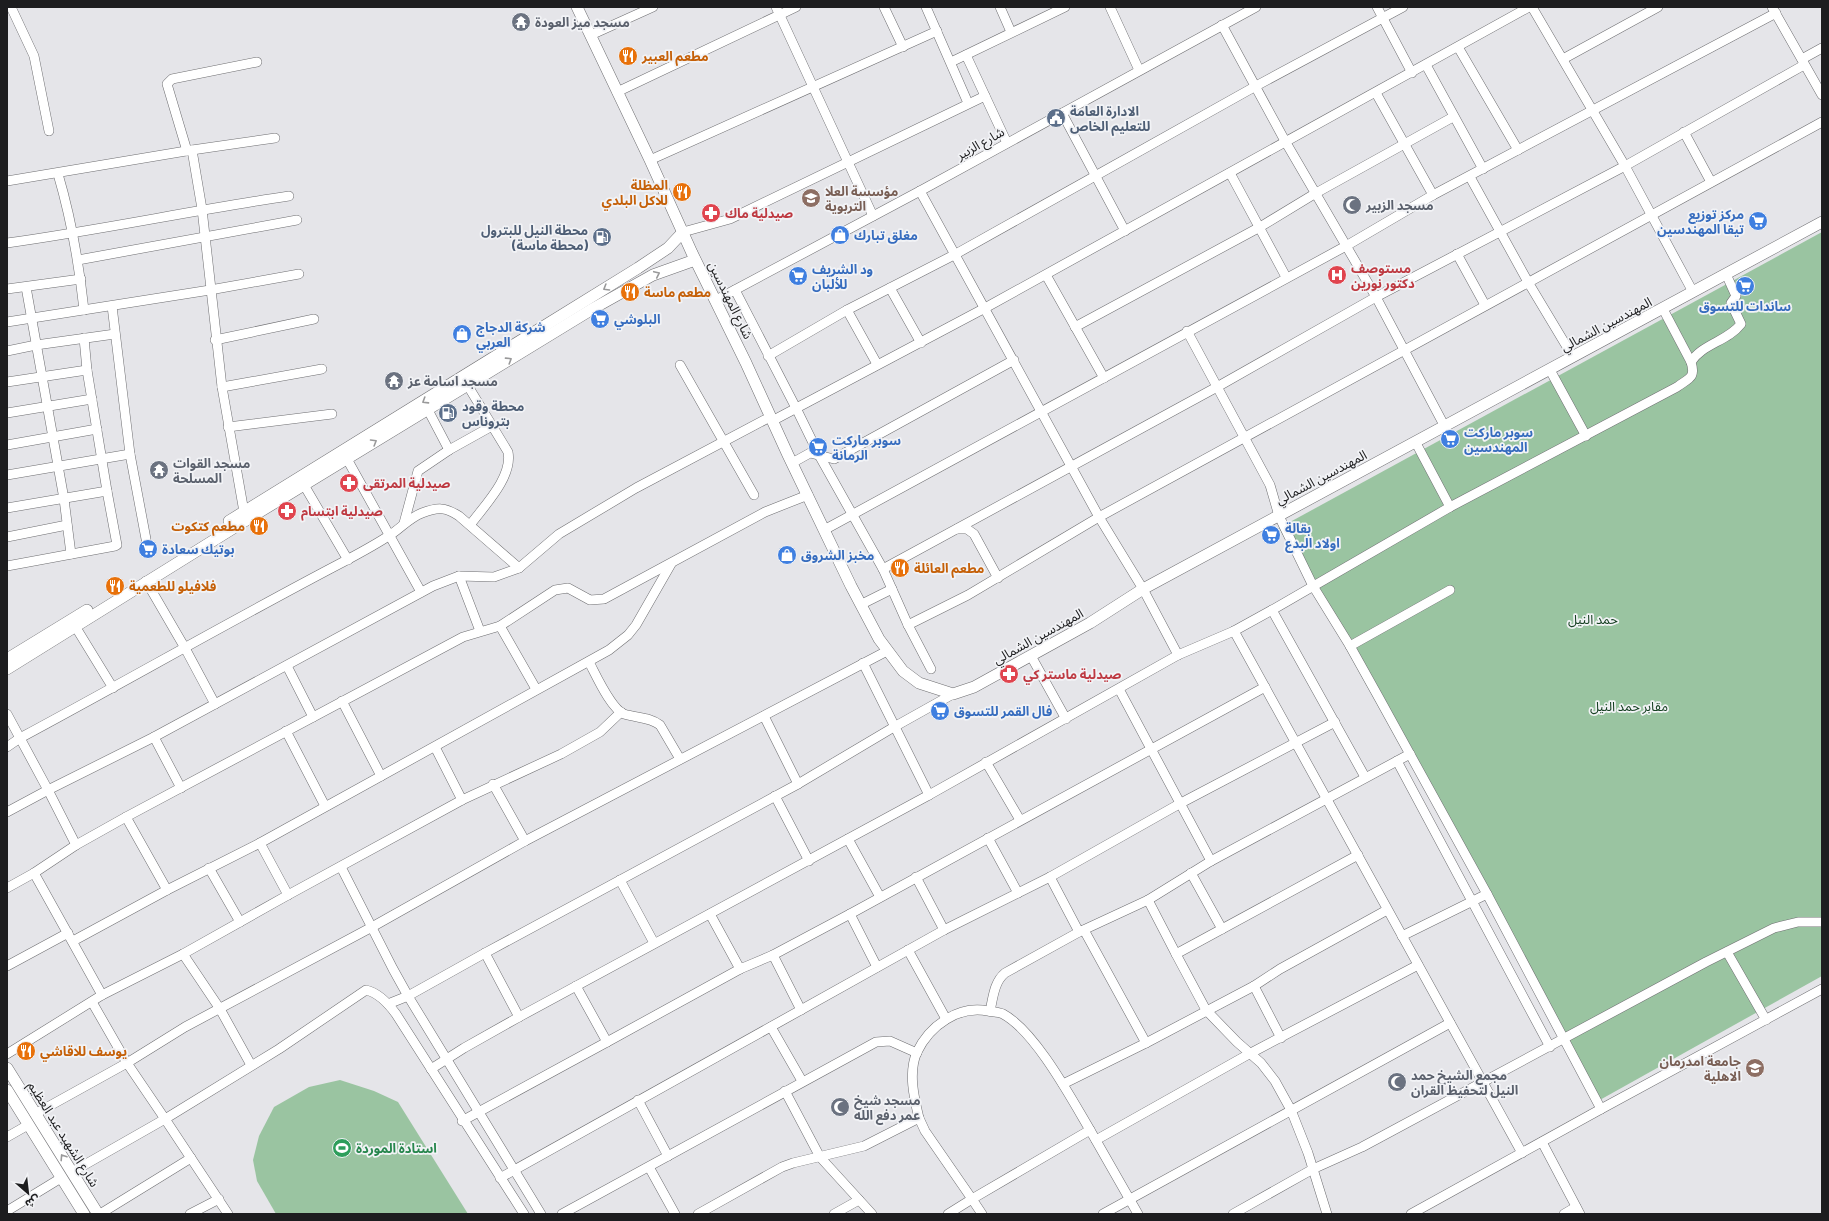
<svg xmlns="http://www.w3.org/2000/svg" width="1829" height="1221" viewBox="0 0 1829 1221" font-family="Barlow,'Noto Sans Arabic',sans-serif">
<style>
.green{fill:#9ac4a1}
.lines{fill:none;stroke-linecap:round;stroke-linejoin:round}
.minor-casing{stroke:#6e6e71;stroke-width:10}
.major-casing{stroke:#6e6e71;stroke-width:12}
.minor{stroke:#fff;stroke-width:9}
.major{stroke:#fff;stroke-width:11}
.oneway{stroke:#99999a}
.labels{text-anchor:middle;stroke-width:3.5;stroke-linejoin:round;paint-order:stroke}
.worship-label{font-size:13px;font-weight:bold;fill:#5b616d;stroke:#f2f3f6;text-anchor:start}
.food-label{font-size:13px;font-weight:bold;fill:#c56008;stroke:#f2f3f6;text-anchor:start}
.service-label{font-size:13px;font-weight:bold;fill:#4e5e75;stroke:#f2f3f6;text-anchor:start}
.street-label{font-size:13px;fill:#1d1d1f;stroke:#f2f3f6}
.education-label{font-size:13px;font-weight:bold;fill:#785e54;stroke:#f2f3f6;text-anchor:start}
.health-label{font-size:13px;font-weight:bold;fill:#be3a42;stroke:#f2f3f6;text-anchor:start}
.shop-label{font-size:13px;font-weight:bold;fill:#366cbe;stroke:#f2f3f6;text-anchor:start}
.park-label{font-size:13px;fill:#164022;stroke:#f2f3f6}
.leisure-label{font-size:13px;font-weight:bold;fill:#27864d;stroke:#f2f3f6;text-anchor:start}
</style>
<rect width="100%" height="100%" fill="#e5e5e9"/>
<g class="green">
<polygon points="1822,232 1822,976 1598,1101 1279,528"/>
<polygon points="340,1080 374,1091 398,1102 468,1214 276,1214 257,1181 253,1160 259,1136 274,1107 309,1087"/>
</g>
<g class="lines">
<g class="minor-casing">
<g id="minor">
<polyline points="11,7 34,56 49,131"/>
<polyline points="776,7 873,216"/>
<polyline points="884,7 903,47"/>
<polyline points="926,7 968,103"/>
<polyline points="1000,7 1011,32"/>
<polyline points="1110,7 1139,70"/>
<polyline points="1377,7 1412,73"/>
<polyline points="1532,7 1625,166 1693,292"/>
<polyline points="1772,7 1822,95"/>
<polyline points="1222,25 1285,141 1376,297 1445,427"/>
<polyline points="591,35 653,7"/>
<polyline points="1458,47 1518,150"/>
<polyline points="966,55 1007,143"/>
<polyline points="1563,59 1658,7"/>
<polyline points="1802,59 1822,48"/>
<polyline points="951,62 1065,7"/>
<polyline points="1426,65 1483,169"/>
<polyline points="617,92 796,7"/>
<polyline points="1376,93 1433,195"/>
<polyline points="1062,113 1125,231"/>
<polyline points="1684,132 1711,182"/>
<polyline points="192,150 202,209 222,387 244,512 246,516"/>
<polyline points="187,151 167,84 172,79 257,62"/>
<polyline points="650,160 937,31"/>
<polyline points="1230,173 1286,277"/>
<path d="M58,174C71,218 79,264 84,310"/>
<polyline points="1470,177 1528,282 1573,357"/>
<polyline points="7,181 192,150 275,138"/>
<polyline points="920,191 1099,517 1143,589 1178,655"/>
<polyline points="683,232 730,219 985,96"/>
<path d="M7,243C101,230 194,210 289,196"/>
<polyline points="1457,254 1485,305"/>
<polyline points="78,260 297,220"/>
<polyline points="1046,275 1104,378"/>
<polyline points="26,287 64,499 71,554"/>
<polyline points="890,288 921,343"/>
<polyline points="7,289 81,279"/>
<polyline points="735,290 796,408 819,455 883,569 908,625 931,669"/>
<polyline points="716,300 920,191 1256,7"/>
<polyline points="112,306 130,454 146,539"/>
<polyline points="1663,309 1691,362"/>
<polyline points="847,310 877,364"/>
<polyline points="7,322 210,290 299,274"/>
<polyline points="1075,327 1260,227 1316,193 1453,117"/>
<polyline points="1187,331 1270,485 1279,516 1313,586 1350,646 1379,698 1487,894 1601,1109"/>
<polyline points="215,340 314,319"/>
<polyline points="7,351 36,345 115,334"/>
<polyline points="768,356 847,310 954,255 1256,86 1403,7"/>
<polyline points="680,365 754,495"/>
<polyline points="1550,370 1586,436"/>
<polyline points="7,382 87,370"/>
<path d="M468,386L508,452C513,477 484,506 470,525"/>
<polyline points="222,387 322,369"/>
<polyline points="428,410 449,450"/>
<polyline points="7,413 92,399"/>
<polyline points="772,421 985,308 1529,7"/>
<polyline points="228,427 332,414"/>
<polyline points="1416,443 1450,507"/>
<polyline points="7,445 97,429"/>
<polyline points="347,459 421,592"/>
<polyline points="792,463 810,453 834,459 1014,360"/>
<polyline points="7,475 130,454"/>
<polyline points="304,485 348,560"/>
<polyline points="7,508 107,491"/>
<polyline points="404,523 418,471 449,450 492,426"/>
<polyline points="957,529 967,529 974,534 998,578"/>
<polyline points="824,530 1346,246 1433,195 1776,13"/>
<polyline points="7,537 67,525"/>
<polyline points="7,566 115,546 117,545 107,491 87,370 84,338"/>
<polyline points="883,569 1217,387 1376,297 1625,166 1804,65"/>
<polyline points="459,576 480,631"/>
<polyline points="146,581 185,648 215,704"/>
<polyline points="862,604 892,589"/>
<polyline points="1272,610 1365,777"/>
<polyline points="908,625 968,595 1099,517 1822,122"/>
<polyline points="75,626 113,688"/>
<polyline points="500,626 536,689"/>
<polyline points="1234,631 1522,1153"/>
<polyline points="1350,646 1450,590"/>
<polyline points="1031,656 1066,719"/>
<path d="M589,662C596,675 611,709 624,714C636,718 650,717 660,725L680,759"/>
<polyline points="287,666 313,717"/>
<polyline points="1119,689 1211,861"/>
<polyline points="342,701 381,776"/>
<polyline points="7,714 48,790 7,812"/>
<polyline points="764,716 798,784"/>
<polyline points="286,731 325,806"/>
<polyline points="154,737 181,788"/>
<path d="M7,747L20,738C128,680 234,619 343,562C358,554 375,545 390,535C401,528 409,518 422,513C438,507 445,507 459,516L519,568"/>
<polyline points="435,747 462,800"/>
<polyline points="1397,761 1550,1047"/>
<polyline points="986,762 1020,820"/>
<polyline points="493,784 525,841"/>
<path d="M929,795L1178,655L1234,631L1272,610L1450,507L1677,387C1689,378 1696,378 1691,362C1702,344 1728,341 1741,324L1731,303L1736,296L1726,274"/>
<polyline points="775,796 809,861"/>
<polyline points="126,817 167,890"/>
<polyline points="988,838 1018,893"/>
<polyline points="848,839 880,897"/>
<polyline points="260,843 288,895"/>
<polyline points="76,845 48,790 154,737 433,586 459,576 494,577 519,568 559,534 636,488 770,417"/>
<polyline points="341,867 393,969 408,996 541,1214"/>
<polyline points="209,868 240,922"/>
<polyline points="34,873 102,995"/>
<polyline points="1191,873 1222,929"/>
<polyline points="916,877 944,930"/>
<polyline points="1050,877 1079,932"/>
<polyline points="620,880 654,943"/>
<polyline points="7,888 34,873 76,845 126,817 463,637 500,626 555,590 568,588 590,600 604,599 765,512 808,495"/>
<polyline points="1148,900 1176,954 1358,855"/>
<polyline points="710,914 740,969"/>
<polyline points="850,914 877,967"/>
<polyline points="1402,936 1487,894"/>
<polyline points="73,941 167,890 260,843 609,650 628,635 636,625 671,564"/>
<polyline points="908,950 946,1019"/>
<polyline points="1727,952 1766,1020"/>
<polyline points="485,953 519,1017"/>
<polyline points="183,954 220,1009 251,1065"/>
<polyline points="1176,954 1206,1010 1237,1042 1261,1063 1275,1081 1291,1110 1308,1153 1327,1214"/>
<polyline points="773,955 801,1010"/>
<polyline points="7,966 68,933"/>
<polyline points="576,986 607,1042 740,969 773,955 850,914 1265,687"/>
<polyline points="1254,986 1281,1038"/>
<path d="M92,1002L127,1063L165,1119L279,1049L366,990C379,993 388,1003 396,1014L524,1214"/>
<polyline points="388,1004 408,996 485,953 798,784 894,727 953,694"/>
<path d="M990,1011C993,998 994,982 1005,973L1079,932L1148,900L1211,861L1410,754"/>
<polyline points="771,1027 802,1081"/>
<polyline points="1146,1043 1254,986 1280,969 1387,910"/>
<polyline points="7,1054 102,995 183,954 288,895 462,800 561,754 600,732 621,712"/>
<polyline points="431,1069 464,1048 519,1017 929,795 863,663"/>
<polyline points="1063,1084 1146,1043 1084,930"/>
<polyline points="785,1091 820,1157 872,1214"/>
<polyline points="638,1100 668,1156"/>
<polyline points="35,1114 127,1063 185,1027 372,927 525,841 887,651"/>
<polyline points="919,1118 925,1131 972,1199 948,1214"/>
<polyline points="462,1121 607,1042"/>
<polyline points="7,1137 28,1125"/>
<polyline points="1096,1140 1249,1054 1418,965"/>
<polyline points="1542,1142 1580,1214"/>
<polyline points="649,1167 675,1214"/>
<polyline points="72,1172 165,1119 228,1214"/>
<polyline points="500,1178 944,930 1050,877 1181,803 1335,722"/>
<polyline points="7,1211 61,1178"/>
<polyline points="100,1214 191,1158"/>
<polyline points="190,1214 219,1199"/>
<polyline points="562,1214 876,1042 890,1041 917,1053"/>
<path d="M698,1214L782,1167L793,1163L864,1146L919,1118C914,1098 908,1072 917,1052C930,1025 959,1005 988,1011C993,1012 999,1012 1003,1014C1035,1031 1071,1098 1090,1130"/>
<polyline points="834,1214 859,1200"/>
<polyline points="982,1214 972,1199 1090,1130 1138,1214"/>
<polyline points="1103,1214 1450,1023"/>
<polyline points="1233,1214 1313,1169 1362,1147 1706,962 1774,928 1798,922 1822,922"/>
<polyline points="1411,1214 1601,1109 1822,989"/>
<polyline points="1564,1214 1576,1207"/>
</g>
</g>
<g class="major-casing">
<g id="major">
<polyline points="577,7 650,160 692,253 746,363 788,455 851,586 879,639 903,671 919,683 953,694 974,687 1090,623 1143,589 1822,222"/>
<polyline points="229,521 638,268 668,248 683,232"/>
<polyline points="7,659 87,610"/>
<polyline points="7,669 248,519 594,308 653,275 695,260"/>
<polyline points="7,1068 98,1214"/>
<polyline points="7,1090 84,1214"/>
</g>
</g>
<use href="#minor" class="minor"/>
<use href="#major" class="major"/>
</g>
<defs><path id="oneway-chevron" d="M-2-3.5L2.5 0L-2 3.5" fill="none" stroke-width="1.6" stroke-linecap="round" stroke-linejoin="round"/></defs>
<g class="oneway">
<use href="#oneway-chevron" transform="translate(657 274) rotate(-25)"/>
<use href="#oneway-chevron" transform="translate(606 288) rotate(149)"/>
<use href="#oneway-chevron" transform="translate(509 360) rotate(-32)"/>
<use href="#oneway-chevron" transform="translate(425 401) rotate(148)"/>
<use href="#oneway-chevron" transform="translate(374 442) rotate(-31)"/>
<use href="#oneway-chevron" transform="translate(63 1157) rotate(-123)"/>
</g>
<defs>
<g id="temple-disc" transform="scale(1)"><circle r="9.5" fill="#6b7280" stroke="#f2f3f6"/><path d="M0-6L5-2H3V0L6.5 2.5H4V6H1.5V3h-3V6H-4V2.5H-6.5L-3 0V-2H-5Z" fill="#fff"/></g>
<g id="restaurant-disc" transform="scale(1)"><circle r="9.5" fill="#e8710a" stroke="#f2f3f6"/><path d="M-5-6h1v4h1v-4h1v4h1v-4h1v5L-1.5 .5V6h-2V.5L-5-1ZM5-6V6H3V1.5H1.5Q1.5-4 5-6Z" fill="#fff"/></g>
<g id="civic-disc" transform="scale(1)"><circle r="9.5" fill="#5c6f8a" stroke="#f2f3f6"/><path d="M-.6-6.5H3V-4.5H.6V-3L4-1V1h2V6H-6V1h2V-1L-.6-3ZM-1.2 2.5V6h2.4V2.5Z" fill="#fff"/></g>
<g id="school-disc" transform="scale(1)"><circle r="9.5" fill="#8d6e63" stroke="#f2f3f6"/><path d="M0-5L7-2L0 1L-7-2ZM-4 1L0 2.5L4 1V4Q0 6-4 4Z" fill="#fff"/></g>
<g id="mosque-disc" transform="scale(1)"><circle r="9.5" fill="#6b7280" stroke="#f2f3f6"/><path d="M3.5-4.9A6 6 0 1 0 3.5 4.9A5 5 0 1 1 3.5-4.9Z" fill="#fff"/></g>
<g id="pharmacy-disc" transform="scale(1)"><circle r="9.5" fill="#e0444e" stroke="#f2f3f6"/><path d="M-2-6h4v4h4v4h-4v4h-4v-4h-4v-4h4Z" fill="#fff"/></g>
<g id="supermarket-disc" transform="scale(1)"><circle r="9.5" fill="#3f7fe0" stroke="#f2f3f6"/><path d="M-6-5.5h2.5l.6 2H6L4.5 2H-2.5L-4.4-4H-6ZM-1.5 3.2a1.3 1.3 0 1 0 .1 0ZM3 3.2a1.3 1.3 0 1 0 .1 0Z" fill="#fff"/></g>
<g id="shop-disc" transform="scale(1)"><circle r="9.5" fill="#3f7fe0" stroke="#f2f3f6"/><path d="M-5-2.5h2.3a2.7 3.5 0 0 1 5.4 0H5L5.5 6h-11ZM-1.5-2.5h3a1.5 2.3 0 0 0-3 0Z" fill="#fff"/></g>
<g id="fuel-disc" transform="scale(1)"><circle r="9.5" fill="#5c6f8a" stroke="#f2f3f6"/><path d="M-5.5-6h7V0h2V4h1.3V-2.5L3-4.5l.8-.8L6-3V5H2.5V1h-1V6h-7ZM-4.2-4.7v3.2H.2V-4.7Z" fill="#fff"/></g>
<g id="hospital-disc" transform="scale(1)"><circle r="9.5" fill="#e0444e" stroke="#f2f3f6"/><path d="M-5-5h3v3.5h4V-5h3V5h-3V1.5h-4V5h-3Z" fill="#fff"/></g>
<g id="university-disc" transform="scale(1)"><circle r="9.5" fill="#8d6e63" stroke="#f2f3f6"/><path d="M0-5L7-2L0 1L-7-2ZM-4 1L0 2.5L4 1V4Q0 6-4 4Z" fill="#fff"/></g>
<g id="stadium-disc" transform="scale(1)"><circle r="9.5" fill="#2e9e5b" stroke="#f2f3f6"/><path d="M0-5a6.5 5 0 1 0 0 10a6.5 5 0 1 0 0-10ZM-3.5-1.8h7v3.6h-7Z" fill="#fff"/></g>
</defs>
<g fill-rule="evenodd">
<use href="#temple-disc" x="521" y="22"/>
<use href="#restaurant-disc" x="628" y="56"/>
<use href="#civic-disc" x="1056" y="118"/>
<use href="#restaurant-disc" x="682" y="192"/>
<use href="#school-disc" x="811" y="198"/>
<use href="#mosque-disc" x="1352" y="205"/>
<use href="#pharmacy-disc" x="711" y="213"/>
<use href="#supermarket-disc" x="1758" y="221"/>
<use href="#shop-disc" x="840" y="235"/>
<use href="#fuel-disc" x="602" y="237"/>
<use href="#hospital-disc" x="1337" y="275"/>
<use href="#supermarket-disc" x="798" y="276"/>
<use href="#supermarket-disc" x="1745" y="286"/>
<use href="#restaurant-disc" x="630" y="292"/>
<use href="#supermarket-disc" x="600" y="319"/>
<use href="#shop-disc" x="462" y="334"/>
<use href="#temple-disc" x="394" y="381"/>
<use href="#fuel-disc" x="448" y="413"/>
<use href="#supermarket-disc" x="1450" y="439"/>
<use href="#supermarket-disc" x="818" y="447"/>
<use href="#temple-disc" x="159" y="470"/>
<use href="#pharmacy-disc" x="349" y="483"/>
<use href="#pharmacy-disc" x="287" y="511"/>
<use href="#restaurant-disc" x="259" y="526"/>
<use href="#supermarket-disc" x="1271" y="535"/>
<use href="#supermarket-disc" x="148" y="549"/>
<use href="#shop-disc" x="787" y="555"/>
<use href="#restaurant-disc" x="900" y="568"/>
<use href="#restaurant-disc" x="115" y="586"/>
<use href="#pharmacy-disc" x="1009" y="674"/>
<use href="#supermarket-disc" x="940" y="711"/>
<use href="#restaurant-disc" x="26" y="1051"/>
<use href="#university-disc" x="1755" y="1068"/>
<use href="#mosque-disc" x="1397" y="1082"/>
<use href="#mosque-disc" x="840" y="1107"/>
<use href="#stadium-disc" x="342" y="1148"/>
</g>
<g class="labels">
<g class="worship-label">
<text x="535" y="27">مسجد ميز العودة</text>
<text x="1366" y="210">مسجد الزبير</text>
<text x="408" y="386">مسجد اسامة عز</text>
<text x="173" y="468">مسجد القوات<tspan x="173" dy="15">المسلحة</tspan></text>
<text x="1411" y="1080">مجمع الشيخ حمد<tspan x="1411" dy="15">النيل لتحفيظ القران</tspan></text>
<text x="854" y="1105">مسجد شيخ<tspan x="854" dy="15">عمر دفع الله</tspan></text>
</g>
<g class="food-label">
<text x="642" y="61">مطعم العبير</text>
<text x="668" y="190" text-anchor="end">المظلة<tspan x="668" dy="15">للاكل البلدي</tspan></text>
<text x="644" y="297">مطعم ماسة</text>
<text x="245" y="531" text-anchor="end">مطعم كتكوت</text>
<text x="914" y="573">مطعم العائلة</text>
<text x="129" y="591">فلافيلو للطعمية</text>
<text x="40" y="1056">يوسف للاقاشي</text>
</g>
<g class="service-label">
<text x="1070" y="116">الادارة العامة<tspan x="1070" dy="15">للتعليم الخاص</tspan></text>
<text x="588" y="235" text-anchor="end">محطة النيل للبترول<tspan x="588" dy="15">(محطة ماسة)</tspan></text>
<text x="462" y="411">محطة وقود<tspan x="462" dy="15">بتروناس</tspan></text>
</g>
<g class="street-label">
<text transform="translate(980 143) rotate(-29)" y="5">شارع الزبير</text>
<text transform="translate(731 300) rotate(64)" y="5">شارع المهندسين</text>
<text transform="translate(1606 324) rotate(-28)" y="5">المهندسين الشمالي</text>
<text transform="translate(1321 477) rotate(-28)" y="5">المهندسين الشمالي</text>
<text transform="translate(1038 636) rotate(-29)" y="5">المهندسين الشمالي</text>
<text transform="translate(64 1134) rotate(58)" y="5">شارع الشهيد عبد العظيم</text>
</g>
<g class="education-label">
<text x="825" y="196">مؤسسة العلا<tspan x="825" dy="15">التربوية</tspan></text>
<text x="1741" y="1066" text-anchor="end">جامعة امدرمان<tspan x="1741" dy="15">الاهلية</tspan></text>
</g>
<g class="health-label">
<text x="725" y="218">صيدلية ماك</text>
<text x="1351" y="273">مستوصف<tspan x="1351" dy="15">دكتور نورين</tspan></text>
<text x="363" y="488">صيدلية المرتقى</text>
<text x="301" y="516">صيدلية ابتسام</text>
<text x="1023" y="679">صيدلية ماستر كي</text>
</g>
<g class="shop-label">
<text x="1744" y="219" text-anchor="end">مركز توزيع<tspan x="1744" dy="15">تيقا المهندسين</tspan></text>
<text x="854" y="240">مغلق تبارك</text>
<text x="812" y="274">ود الشريف<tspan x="812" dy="15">للألبان</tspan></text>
<text x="1745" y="311" text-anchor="middle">ساندات للتسوق</text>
<text x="614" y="324">البلوشي</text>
<text x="476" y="332">شركة الدجاج<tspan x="476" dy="15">العربي</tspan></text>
<text x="1464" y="437">سوبر ماركت<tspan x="1464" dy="15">المهندسين</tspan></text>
<text x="832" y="445">سوبر ماركت<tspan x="832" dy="15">الرمانة</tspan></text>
<text x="1285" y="533">بقالة<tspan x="1285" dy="15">اولاد البدع</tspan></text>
<text x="162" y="554">بوتيك سعادة</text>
<text x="801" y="560">مخبز الشروق</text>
<text x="954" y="716">فال القمر للتسوق</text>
</g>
<g class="park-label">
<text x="1593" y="624">حمد النيل</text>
<text x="1629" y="711">مقابر حمد النيل</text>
</g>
<g class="leisure-label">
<text x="356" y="1153">استادة الموردة</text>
</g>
</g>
<rect width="1829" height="1221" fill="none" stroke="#1d1d1f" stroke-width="16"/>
<g transform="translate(28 1193) rotate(152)" stroke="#f2f3f6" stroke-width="3" paint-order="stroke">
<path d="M0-3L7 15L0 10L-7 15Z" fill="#1d1d1f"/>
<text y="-6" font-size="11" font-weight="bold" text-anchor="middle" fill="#1d1d1f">ش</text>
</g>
</svg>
